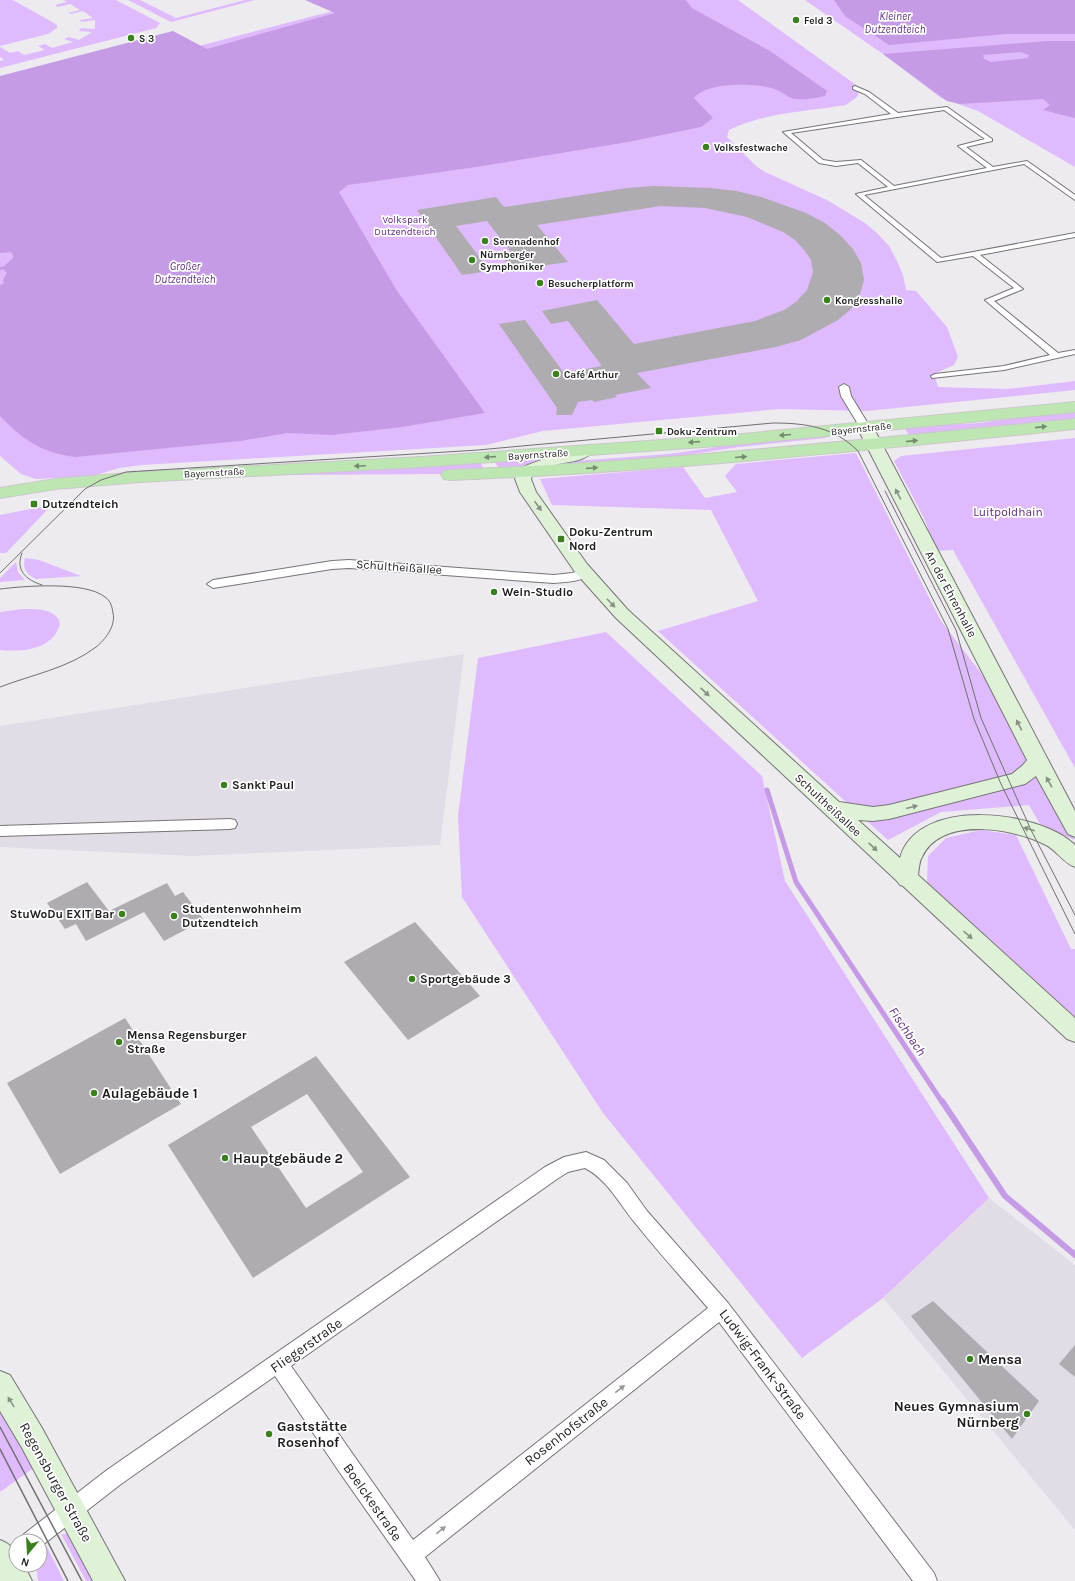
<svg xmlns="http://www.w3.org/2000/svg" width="1075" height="1581" viewBox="0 0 1075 1581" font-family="Karla,sans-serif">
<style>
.built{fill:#e2dce7}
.green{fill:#dfbafd}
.forest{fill:#c59be5;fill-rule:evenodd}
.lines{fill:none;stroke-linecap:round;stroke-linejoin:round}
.stream-far2{stroke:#c59be5;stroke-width:3}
.stream-far1{stroke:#c59be5;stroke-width:5}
.stream{stroke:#c59be5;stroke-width:6}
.building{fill:#aeacb0;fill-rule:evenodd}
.pedestrian-casing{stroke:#767477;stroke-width:2}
.minor-casing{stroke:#767477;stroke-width:2}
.secondary-casing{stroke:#767477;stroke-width:2}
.primary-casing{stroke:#c9c9c9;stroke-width:2}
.pedestrian{fill:#fff;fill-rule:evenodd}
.minor{fill:#fff;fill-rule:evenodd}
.secondary{fill:#dff2d8;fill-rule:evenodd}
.primary{fill:#bee6b2;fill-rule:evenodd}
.tram-far1{stroke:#706f71;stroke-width:1}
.tram{stroke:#706f71;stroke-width:1.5}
.oneway{fill:#768c6f}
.oneway2{fill:#889284}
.oneway3{fill:#9a999a}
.poi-dot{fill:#3c7f21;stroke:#fff;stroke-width:1.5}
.labels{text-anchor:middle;stroke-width:3.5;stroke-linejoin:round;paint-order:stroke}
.far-poi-label{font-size:10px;font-weight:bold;fill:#1e1d1e;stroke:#fff;text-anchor:start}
.far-park-label{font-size:10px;fill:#5e297e;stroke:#fff}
.far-street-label{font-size:10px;fill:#1e1d1e;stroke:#fff}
.far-water-label{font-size:11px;font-style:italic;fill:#622e84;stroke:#fff}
.poi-label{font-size:12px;font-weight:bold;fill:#1e1d1e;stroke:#fff;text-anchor:start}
.park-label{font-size:12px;fill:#5e297e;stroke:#fff}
.street-label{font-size:12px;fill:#1e1d1e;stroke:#fff}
.water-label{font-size:13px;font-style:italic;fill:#622e84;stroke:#fff}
.near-poi-label{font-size:14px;font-weight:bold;fill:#1e1d1e;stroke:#fff;text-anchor:start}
.near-street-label{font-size:14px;fill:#1e1d1e;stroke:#fff}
</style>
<rect width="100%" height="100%" fill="#edebef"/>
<g class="built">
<polygon points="464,654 440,845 192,856 0,847 0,726"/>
<polygon points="989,1198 1075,1265 1075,1530 883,1298"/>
</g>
<g class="green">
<polygon points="0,0 13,0 54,23 57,25 57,28 48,34 0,46"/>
<polygon points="63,0 116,0 160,23 156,28 0,68 0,61 4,60 0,57 0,47 10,53 18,51 24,55 45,50 38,46 45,44 52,48 73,42 64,39 69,37 79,40 92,32 79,31 81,28 95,29 95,20 81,22 80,20 93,18 83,11 71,14 68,13 80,10 70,4 58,7 55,5 67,2"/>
<polygon points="128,0 140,0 176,18 245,0 255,0 171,22"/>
<path d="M375,0H738L856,85L860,90L857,97L846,105C809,111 762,113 729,130L727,137L756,166L765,172L827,200L865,223L878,234L889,246L896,259L903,275L906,290L916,291L947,327L958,357L954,365L934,374L938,387L1007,389L1075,381V390L867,411L779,409L543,431L486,445L142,465L119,468L93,476L36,479L21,474L0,456V98Z"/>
<polygon points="805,0 1075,0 1075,167 978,111 941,98 883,54"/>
<polygon points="1075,410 1075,420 910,437 904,427 979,423"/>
<polygon points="830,436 825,438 739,447 653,460 553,467 554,464 561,462 669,454 739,444"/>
<polygon points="1075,438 1075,768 953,550 936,551 925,520 894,461 901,456"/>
<polygon points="856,453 941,621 997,694 1075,840 1041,826 1029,805 941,812 888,840 658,631 758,601 711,510 552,505 540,479 683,467 705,498 737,492 725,476 736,464"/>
<polygon points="540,458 541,460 531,466 501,471 494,461"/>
<polygon points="480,462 485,471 448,474 280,475 194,478"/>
<polygon points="41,507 49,508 6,553 0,553 0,515"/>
<path d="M25,558L39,560L81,576L36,579C26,575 22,567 25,558Z"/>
<polygon points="16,562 18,572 25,580 0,582 0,578"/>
<path d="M22,609C35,609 57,608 60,624C53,650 23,652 0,650V612Z"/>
<polygon points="606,632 762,776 785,881 989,1198 883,1298 802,1358 603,1113 462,897 458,816 478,658"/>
<polygon points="981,830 1016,835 1071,949 1075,949 1075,1020 927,884 928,856 946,838"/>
<polygon points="0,1407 35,1467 0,1492"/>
<polygon points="61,1534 70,1534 94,1581 86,1581"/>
<polygon points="46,1545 64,1581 38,1581 36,1565 40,1565 40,1551"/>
</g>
<g class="forest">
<path d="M305,0H686L692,8L770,51L827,91L825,96C816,98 801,101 791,98C786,96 781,91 775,89C757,83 707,81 694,98L713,118L701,127L628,142L476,167L348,185L339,192L397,291L485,413L402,427L332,435L288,433L240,441L75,457C40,452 25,441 0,416V285L4,283L3,280L7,273L2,268L13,258V255L11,252L1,253L0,252V76L173,31L207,49L335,13Z"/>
<polygon points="834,0 1075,0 1075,34 1006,34 889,45 845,16"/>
<path d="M1047,41H1075V118L1043,110L1050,105L1043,99L960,104L947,101L883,54ZM1020,52L1029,55L1028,58L991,62L984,59L983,55Z"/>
</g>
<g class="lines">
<polyline class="stream-far2" points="0,269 2,268"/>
<polyline class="stream-far1" points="767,790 796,882 942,1102"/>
<polyline class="stream" points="942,1101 1005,1196 1075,1255"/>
</g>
<g class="building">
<polygon points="654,186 711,188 736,191 761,197 806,213 825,223 840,235 853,249 861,263 864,280 860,294 851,309 838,320 801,340 776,347 637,373 651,388 615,395 617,397 594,402 592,400 578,402 572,415 556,415 557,408 499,324 525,320 564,373 602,366 568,321 551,324 542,311 597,300 634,344 755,321 784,310 796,302 807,290 813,272 811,260 805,251 796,241 783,232 747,217 705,208 661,206 537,225 568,262 512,270 503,258 514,256 487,221 456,226 490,271 462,275 417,210 496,197 504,207 627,188"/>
<polygon points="87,882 109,911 167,883 175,896 183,892 204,920 164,941 144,912 86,941 76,924 65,929 47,903"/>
<polygon points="415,922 480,996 408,1040 344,962"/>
<polygon points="125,1018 181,1104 60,1174 7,1083"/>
<path d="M316,1056L410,1177L253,1278L168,1145ZM307,1094L363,1172L306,1208L251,1127Z"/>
<polygon points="933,1301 1039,1401 1012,1439 911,1316"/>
<polygon points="1075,1345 1075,1377 1059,1364"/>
</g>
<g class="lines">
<g class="pedestrian-casing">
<path id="pedestrian" d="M855,86L869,92L898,113L947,107L992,139V141L966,147L993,167L1027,161L1075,195V200L1024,164L864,195L941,258L1075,233V237L980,255L1023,289L994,301L1058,353L1075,350V354L1004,370L932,378L931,376L935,374L1004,366L1050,355L985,300L1014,288L973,256L937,262L856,194L888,187L858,163L836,166L819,163L783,132L891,114L865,94L853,89V87ZM944,110L985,139L958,146L987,168L894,186L861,160L836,162L823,160L791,133Z"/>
</g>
<g class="minor-casing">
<g id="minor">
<polygon points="844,384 849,387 851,396 870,427 869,429 861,429 841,396 839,387"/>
<path d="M349,560L554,575L572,573L585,569L591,573C584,582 564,582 554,583L349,568L332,569L213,588L207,584L213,580L332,561Z"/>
<polygon points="230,819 235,820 237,824 235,828 230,829 0,836 0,826"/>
<path d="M586,1152L604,1160L627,1183L647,1211L728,1303L934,1573L937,1581H913L719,1322L425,1557L440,1581H416L338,1470L275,1376L121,1484L40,1547V1541H20L24,1534L107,1470L545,1167L564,1157ZM585,1168C608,1180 620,1205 636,1224C659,1253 684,1280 708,1308L413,1540L291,1366L557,1179L568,1172Z"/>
</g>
</g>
<g class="secondary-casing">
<g id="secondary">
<path d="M865,422L870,424L873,427L1075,811V837L1068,834L1036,776L1025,784L889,819L873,821L858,820L900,858C917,796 1039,810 1075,845V867C1063,863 1056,849 1044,844C1012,828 941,816 922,857C919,862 919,869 918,875L1075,1018V1042L1067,1039L903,886L900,885L897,881L616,618L575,572L520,492L515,479L519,469C536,461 547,458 564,454C574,452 580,445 590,448L593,451C584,463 565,461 552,466C545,468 539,472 532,475L531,479L536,492L587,564L628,610L839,802L873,807L889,805L1012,774L1023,765L1027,760L857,427L860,424Z"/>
<polygon points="0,1371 10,1375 42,1428 125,1581 93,1581 22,1448 0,1411"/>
<path d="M0,1540C13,1545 16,1551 16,1565H24L32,1581H0Z"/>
</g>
</g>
<g class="primary-casing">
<g id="primary">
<polygon points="1075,402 1075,412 732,445 420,467 140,482 55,489 0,498 0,488 55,479 140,472 420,457 732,435"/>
<path d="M1075,419V429C867,450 659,472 450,480L444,479L441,475L444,471L450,470C659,462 867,439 1075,419Z"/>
</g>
</g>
<use href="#pedestrian" class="pedestrian"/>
<use href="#minor" class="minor"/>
<use href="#secondary" class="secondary"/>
<use href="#primary" class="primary"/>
<g class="tram-far1">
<polyline points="885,491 956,630 981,718 1031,830 1075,915"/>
<path d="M22,553C15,570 26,580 42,585"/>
<path d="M0,573L85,489L101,480L126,472L478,450L773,423C806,423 834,427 858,451L948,629L974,719L1001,784L1075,934"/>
<path d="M0,589C25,586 85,581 105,597C111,601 112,607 113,613C116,626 105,640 96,647C69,668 31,675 0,687"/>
</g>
<g class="tram">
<polyline points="0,1427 82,1581"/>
<polyline points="0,1449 68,1581"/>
</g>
</g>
<defs><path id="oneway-solid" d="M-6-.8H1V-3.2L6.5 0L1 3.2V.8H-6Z"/></defs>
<g class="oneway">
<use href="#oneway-solid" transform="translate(1041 427) rotate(-6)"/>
<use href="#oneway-solid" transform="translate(785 435) rotate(175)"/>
<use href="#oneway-solid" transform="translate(912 441) rotate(-6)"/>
<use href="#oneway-solid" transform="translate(694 442) rotate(176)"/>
<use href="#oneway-solid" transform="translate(490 457) rotate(176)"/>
<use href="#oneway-solid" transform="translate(741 457) rotate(-5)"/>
<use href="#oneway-solid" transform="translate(360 466) rotate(177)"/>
<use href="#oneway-solid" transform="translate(592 468) rotate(-4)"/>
</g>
<g class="oneway2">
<use href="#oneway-solid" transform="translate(898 494) rotate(-117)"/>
<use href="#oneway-solid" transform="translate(538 506) rotate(55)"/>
<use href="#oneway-solid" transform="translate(611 603) rotate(46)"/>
<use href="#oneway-solid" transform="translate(705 692) rotate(43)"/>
<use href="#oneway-solid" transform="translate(1019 725) rotate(-117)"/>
<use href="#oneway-solid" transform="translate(1049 782) rotate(-119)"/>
<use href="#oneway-solid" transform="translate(912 807) rotate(-14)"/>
<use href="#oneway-solid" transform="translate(1029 829) rotate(-164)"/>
<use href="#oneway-solid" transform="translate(873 847) rotate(43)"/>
<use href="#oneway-solid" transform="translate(968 935) rotate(42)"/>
<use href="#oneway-solid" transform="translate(11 1402) rotate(-122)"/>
</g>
<g class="oneway3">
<use href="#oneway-solid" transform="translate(620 1389) rotate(-38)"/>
<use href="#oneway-solid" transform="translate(441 1530) rotate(-39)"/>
</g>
<g class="poi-dot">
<circle cx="796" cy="20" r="4"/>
<circle cx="131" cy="38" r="4"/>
<circle cx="706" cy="147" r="4"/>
<circle cx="485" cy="241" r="4"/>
<circle cx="472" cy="260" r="4"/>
<circle cx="540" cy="283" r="4"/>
<circle cx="827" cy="300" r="4"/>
<circle cx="556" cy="374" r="4"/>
<rect x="655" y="427" width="8" height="8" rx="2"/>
<rect x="30" y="500" width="8" height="8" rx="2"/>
<rect x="557" y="535" width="8" height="8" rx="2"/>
<circle cx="494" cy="592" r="4"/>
<circle cx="224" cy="785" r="4"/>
<circle cx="122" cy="914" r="4"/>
<circle cx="174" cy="916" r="4"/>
<circle cx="412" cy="979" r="4"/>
<circle cx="119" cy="1042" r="4"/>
<circle cx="94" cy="1093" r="4"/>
<circle cx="225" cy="1158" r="4"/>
<circle cx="970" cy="1359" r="4"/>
<circle cx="1027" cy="1414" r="4"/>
<circle cx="269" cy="1434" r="4"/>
</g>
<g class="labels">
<g class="far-poi-label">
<text x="804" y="24">Feld 3</text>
<text x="139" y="42">S 3</text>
<text x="714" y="151">Volksfestwache</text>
<text x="493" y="245">Serenadenhof</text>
<text x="480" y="258">Nürnberger<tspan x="480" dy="12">Symphoniker</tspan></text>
<text x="548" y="287">Besucherplatform</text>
<text x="835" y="304">Kongresshalle</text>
<text x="564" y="378">Café Arthur</text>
<text x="667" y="435">Doku-Zentrum</text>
</g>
<g class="far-park-label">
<text x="405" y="223">Volkspark<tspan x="405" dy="12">Dutzendteich</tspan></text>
</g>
<g class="far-street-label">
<text transform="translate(861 428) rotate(-6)" y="4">Bayernstraße</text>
<text transform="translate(538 454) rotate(-4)" y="4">Bayernstraße</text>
<text transform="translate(214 472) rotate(-3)" y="4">Bayernstraße</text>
</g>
<g class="far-water-label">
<text x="895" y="20">Kleiner<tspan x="895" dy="13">Dutzendteich</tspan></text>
<text x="185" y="270">Großer<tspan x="185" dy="13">Dutzendteich</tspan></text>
</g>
<g class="poi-label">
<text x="42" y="508">Dutzendteich</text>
<text x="569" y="536">Doku-Zentrum<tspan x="569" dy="14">Nord</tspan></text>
<text x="502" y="596">Wein-Studio</text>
<text x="232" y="789">Sankt Paul</text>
<text x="182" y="913">Studentenwohnheim<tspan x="182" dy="14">Dutzendteich</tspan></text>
<text x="114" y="918" text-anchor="end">StuWoDu EXIT Bar</text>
<text x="420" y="983">Sportgebäude 3</text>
<text x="127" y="1039">Mensa Regensburger<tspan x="127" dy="14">Straße</tspan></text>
</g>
<g class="park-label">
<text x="1008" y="516">Luitpoldhain</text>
</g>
<g class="street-label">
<text transform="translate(399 567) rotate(4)" y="4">Schultheißallee</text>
<text transform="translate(951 594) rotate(62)" y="4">An der Ehrenhalle</text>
<text transform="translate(828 805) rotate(43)" y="4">Schultheißallee</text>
</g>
<g class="water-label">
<text transform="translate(908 1031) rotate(56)" y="5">Fischbach</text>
</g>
<g class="near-poi-label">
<text x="102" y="1098">Aulagebäude 1</text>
<text x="233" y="1163">Hauptgebäude 2</text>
<text x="978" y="1364">Mensa</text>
<text x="1019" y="1411" text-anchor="end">Neues Gymnasium<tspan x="1019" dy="16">Nürnberg</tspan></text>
<text x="277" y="1431">Gaststätte<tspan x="277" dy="16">Rosenhof</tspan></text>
</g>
<g class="near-street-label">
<text transform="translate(306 1345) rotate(-35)" y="5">Fliegerstraße</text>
<text transform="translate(763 1364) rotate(53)" y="5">Ludwig-Frank-Straße</text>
<text transform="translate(566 1431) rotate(-38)" y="5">Rosenhofstraße</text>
<text transform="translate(56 1482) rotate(61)" y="5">Regensburger Straße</text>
<text transform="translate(373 1502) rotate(55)" y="5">Boelckestraße</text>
</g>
</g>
<g transform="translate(28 1553) rotate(198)"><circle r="19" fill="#ffffff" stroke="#a5a5a5"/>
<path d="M0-3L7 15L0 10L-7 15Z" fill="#3c7f21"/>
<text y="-6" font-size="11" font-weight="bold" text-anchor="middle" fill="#1e1d1e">N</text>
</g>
</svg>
